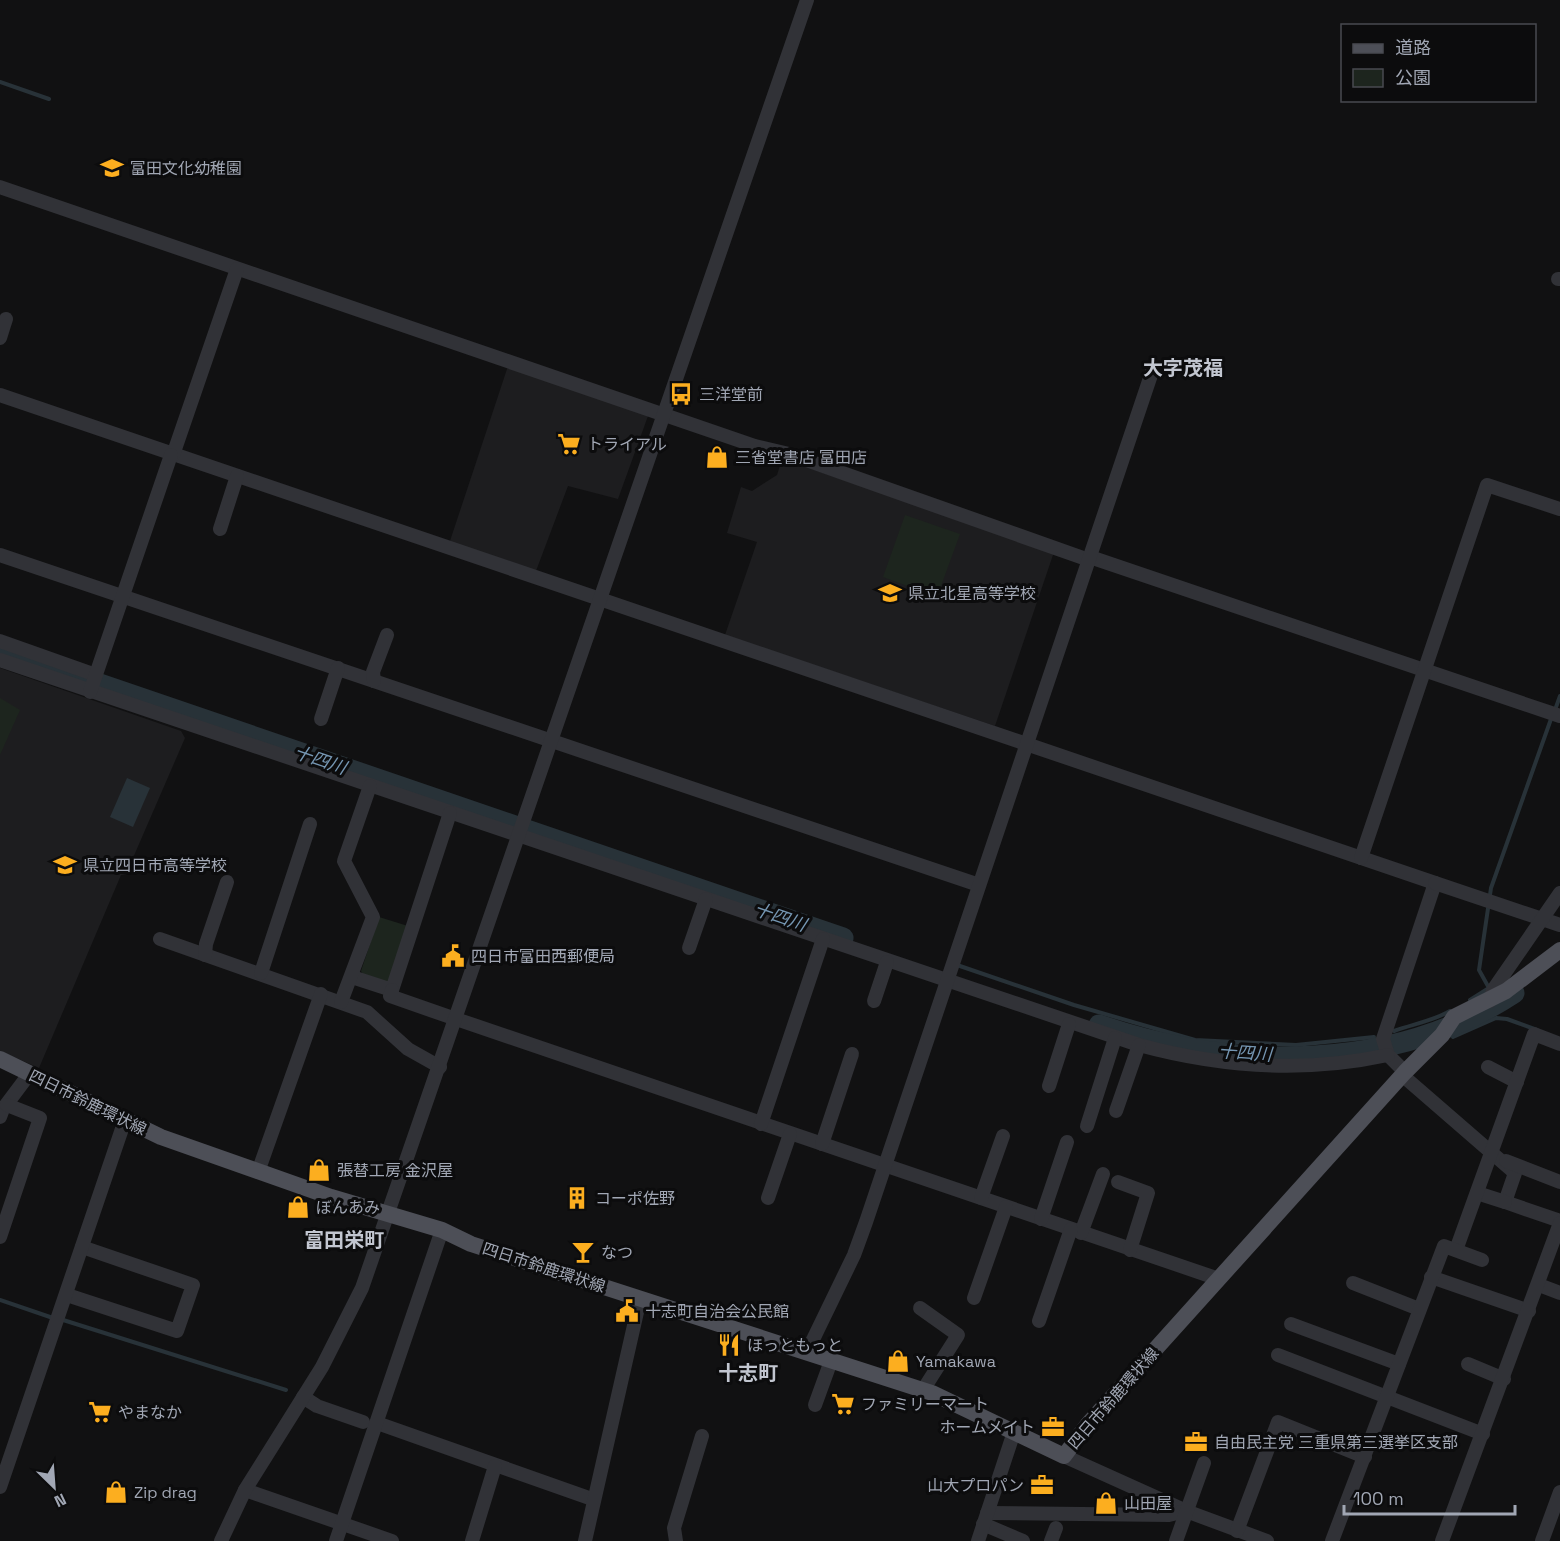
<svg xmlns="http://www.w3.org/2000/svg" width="1560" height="1541" viewBox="0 0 1560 1541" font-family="'Space Grotesk','Noto Sans JP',sans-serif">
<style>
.built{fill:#1d1d1f}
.green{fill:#1d251e}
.water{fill:#283238}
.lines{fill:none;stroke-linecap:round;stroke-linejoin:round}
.stream{stroke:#283238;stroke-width:4}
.river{stroke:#283238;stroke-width:21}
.minor{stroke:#313237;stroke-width:14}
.major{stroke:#4d4f57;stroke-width:16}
.labels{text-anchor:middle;stroke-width:6;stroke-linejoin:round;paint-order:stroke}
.poi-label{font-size:16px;fill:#a1a7b4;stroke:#0c0c0d;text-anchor:start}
.street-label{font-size:16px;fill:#a1a7b4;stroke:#0c0c0d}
.water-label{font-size:18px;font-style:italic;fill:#7596b2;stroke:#0c0c0d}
.quarter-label{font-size:20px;font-weight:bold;fill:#c2c6d0;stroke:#0c0c0d}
</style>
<rect width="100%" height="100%" fill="#111112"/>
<g class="built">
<polygon points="508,366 648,416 618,499 568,486 536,571 449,544"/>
<polygon points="782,459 1054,552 995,726 725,635 757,542 727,533 741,487 752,491 777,475"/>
<polygon points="0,668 181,731 185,738 126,874 121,875 39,1068 0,1051"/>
</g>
<g class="green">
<polygon points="905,515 960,534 937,597 883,577"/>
<polygon points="0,698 20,710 0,755"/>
<polygon points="379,917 408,926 389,982 386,983 363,975 361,971"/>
</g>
<polygon class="water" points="127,778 150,788 133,827 110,817"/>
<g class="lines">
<g class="stream">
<polyline points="0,82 49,99"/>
<polyline points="1555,710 1560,696"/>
<polyline points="957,965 1074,1005 1195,1040 1296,1045 1374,1037"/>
<polyline points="1470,1000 1489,988 1479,970 1491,888 1551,719"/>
<path d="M1394,1031C1413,1024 1433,1021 1450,1011"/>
<polyline points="1453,1037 1496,1018 1507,1019 1537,1030"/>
<polyline points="1414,1038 1426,1038"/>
<polyline points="0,1300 53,1318"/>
<polyline points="60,1319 286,1390"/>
</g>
<g class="river">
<polyline points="0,650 843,938"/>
<path d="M1099,1025C1234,1071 1392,1073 1514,993"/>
</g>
<g class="minor">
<polyline points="0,187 755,446 789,454 1089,560"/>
<polyline points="1558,279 1560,279"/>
<polyline points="0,338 6,319"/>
<polyline points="0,395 1435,883 1383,1039 1388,1055 1405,1072"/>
<polyline points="173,455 237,269"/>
<polyline points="220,529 237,476"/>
<polyline points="0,555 979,885"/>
<polyline points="1090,557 1560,716"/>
<polyline points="0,641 96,675"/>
<path d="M0,660L1139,1045C1220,1067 1305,1073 1388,1055"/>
<polyline points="374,681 373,672 387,635"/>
<polyline points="90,692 171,455"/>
<polyline points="321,719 338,668"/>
<polyline points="1361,858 1487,485 1560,509"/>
<polyline points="1435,883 1560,925"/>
<polyline points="160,939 367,1012 408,1049 440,1067"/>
<polyline points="689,948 706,899"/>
<polyline points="205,955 206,944 227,882"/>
<polyline points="261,973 310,824"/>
<polyline points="352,977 392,990 450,813"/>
<polyline points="392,990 390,996 456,1019 1219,1279"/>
<polyline points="874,1001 887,962"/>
<polyline points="1490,1001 1493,990 1560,893"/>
<polyline points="341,1002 373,917 344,861 370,786"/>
<polyline points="1488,1067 1517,1082"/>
<polyline points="1402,1075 1515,1173 1505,1202 1560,1221"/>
<polyline points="1049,1086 1069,1024"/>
<polyline points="1116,1111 1139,1045"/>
<polyline points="0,1117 3,1109 30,1073"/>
<polyline points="761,1124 823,939"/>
<polyline points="1087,1126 1115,1038"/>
<polyline points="822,1144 852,1054"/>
<polyline points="1506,1161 1560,1182"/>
<polyline points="258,1172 321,994"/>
<polyline points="1118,1182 1148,1193 1130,1250"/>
<polyline points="1477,1193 1505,1202"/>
<polyline points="768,1198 790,1134"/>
<polyline points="981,1198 1003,1136"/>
<polyline points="1041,1219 1067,1142"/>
<polyline points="1081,1233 1103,1174"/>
<polyline points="0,1237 40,1118 7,1105"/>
<polyline points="1456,1250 1534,1034 1560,1044"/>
<polyline points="1431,1277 1529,1311"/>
<polyline points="1353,1283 1419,1309"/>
<polyline points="1539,1285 1560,1293"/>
<polyline points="67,1295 177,1331 193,1285 82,1247"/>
<polyline points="974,1298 1006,1207"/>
<polyline points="920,1308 958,1335 923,1390"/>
<polyline points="1039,1321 1071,1229"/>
<polyline points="1291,1324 1399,1364"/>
<polyline points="807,1352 854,1255 866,1222 1153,369"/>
<polyline points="1278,1355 1483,1434"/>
<polyline points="1468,1364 1504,1379"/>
<polyline points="303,1397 317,1406 363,1422"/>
<polyline points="815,1405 831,1361"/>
<polyline points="377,1423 592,1499"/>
<polyline points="1064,1456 1186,1511 1267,1541"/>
<polyline points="0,1487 125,1120"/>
<polyline points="245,1490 392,1541"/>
<polyline points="987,1513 1169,1515 1186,1511"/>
<polyline points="983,1524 1023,1541"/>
<polyline points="1237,1531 1278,1422 1365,1457"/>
<polyline points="221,1541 245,1490 322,1367 362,1288 807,0"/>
<polyline points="336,1541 442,1230"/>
<polyline points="472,1541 495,1466"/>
<polyline points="585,1541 640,1299"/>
<polyline points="676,1541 674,1528 702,1436"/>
<polyline points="978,1541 1014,1432"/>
<polyline points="1051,1541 1056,1528"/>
<polyline points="1176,1541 1204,1463"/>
<polyline points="1332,1541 1444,1246 1482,1260"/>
<polyline points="1442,1541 1560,1223"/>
<polyline points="1542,1541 1560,1492"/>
</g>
<polyline class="major" points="0,1059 161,1137 331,1197 442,1230 471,1244 932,1393 1064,1456 1088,1424 1405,1072 1442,1035 1454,1017 1506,991 1560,950"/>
</g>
<defs>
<g id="school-bare" transform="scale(1.8)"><path d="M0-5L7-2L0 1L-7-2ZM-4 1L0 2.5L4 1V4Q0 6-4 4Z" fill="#fcae1f" stroke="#0c0c0d" stroke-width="2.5" paint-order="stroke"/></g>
<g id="bus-bare" transform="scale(1.8)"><path d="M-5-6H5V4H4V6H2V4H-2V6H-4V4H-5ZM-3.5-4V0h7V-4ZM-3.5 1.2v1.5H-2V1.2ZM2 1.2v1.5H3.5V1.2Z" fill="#fcae1f" stroke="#0c0c0d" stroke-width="2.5" paint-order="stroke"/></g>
<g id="supermarket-bare" transform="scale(1.8)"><path d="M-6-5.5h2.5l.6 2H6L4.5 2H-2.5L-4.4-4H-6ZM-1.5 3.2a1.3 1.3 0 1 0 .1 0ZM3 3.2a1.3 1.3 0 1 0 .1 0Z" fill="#fcae1f" stroke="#0c0c0d" stroke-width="2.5" paint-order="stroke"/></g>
<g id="shop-bare" transform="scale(1.8)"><path d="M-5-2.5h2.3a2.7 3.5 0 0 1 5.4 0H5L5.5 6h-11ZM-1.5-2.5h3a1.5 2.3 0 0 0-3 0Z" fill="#fcae1f" stroke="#0c0c0d" stroke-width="2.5" paint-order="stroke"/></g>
<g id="civic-bare" transform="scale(1.8)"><path d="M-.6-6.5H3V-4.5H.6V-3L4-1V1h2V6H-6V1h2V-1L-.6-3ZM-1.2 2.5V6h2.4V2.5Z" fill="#fcae1f" stroke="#0c0c0d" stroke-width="2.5" paint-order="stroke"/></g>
<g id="building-bare" transform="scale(1.8)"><path d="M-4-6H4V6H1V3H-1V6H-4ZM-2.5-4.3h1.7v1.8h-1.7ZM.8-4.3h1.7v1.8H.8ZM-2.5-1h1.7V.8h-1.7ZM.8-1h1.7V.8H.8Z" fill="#fcae1f" stroke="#0c0c0d" stroke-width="2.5" paint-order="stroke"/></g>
<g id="bar-bare" transform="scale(1.8)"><path d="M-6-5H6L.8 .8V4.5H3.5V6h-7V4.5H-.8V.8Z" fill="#fcae1f" stroke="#0c0c0d" stroke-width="2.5" paint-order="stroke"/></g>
<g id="restaurant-bare" transform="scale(1.8)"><path d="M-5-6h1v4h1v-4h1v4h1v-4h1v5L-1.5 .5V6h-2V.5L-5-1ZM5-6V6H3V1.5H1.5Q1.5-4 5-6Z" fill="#fcae1f" stroke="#0c0c0d" stroke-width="2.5" paint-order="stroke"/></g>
<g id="office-bare" transform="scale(1.8)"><path d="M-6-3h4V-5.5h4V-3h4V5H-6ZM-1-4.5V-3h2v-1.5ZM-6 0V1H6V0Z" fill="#fcae1f" stroke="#0c0c0d" stroke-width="2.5" paint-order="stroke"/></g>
</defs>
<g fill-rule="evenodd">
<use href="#school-bare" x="112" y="168"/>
<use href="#bus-bare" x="681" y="394"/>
<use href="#supermarket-bare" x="569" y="444"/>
<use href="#shop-bare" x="717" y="457"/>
<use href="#school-bare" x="890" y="593"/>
<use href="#school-bare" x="65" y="865"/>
<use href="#civic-bare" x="453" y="956"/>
<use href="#shop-bare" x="319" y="1170"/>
<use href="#building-bare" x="577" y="1198"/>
<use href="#shop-bare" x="298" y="1207"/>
<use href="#bar-bare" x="583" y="1252"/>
<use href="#civic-bare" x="627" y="1311"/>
<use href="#restaurant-bare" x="729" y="1345"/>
<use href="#shop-bare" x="898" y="1361"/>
<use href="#supermarket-bare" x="843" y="1404"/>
<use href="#supermarket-bare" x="100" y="1412"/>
<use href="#office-bare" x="1053" y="1427"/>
<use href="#office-bare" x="1196" y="1442"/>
<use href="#office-bare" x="1042" y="1485"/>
<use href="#shop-bare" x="116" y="1492"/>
<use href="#shop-bare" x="1106" y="1503"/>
</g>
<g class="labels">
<g class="poi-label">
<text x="130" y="174">富田文化幼稚園</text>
<text x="699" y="400">三洋堂前</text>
<text x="587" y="450">トライアル</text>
<text x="735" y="463">三省堂書店 富田店</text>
<text x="908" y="599">県立北星高等学校</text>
<text x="83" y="871">県立四日市高等学校</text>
<text x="471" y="962">四日市富田西郵便局</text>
<text x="337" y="1176">張替工房 金沢屋</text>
<text x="595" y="1204">コーポ佐野</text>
<text x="316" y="1213">ぼんあみ</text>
<text x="601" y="1258">なつ</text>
<text x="645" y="1317">十志町自治会公民館</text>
<text x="747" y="1351">ほっともっと</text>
<text x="916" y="1367">Yamakawa</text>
<text x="861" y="1410">ファミリーマート</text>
<text x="118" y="1418">やまなか</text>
<text x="1035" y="1433" text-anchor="end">ホームメイト</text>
<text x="1214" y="1448">自由民主党 三重県第三選挙区支部</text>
<text x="1024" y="1491" text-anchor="end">山大プロパン</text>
<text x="134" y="1498">Zip drag</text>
<text x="1124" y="1509">山田屋</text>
</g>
<g class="street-label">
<text transform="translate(88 1102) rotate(26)" y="6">四日市鈴鹿環状線</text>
<text transform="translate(544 1267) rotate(18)" y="6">四日市鈴鹿環状線</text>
<text transform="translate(1113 1398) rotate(-49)" y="6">四日市鈴鹿環状線</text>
</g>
<g class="water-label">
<text transform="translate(320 760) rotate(19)" y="6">十四川</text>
<text transform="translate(780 917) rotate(19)" y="6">十四川</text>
<text transform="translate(1245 1053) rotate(4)" y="6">十四川</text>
</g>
<g class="quarter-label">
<text x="1183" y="375">大字茂福</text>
<text x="344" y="1247">富田栄町</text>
<text x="748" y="1380">十志町</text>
</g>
</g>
<rect x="1341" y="24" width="195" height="78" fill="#0c0c0d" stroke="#484a50" stroke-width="1.5"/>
<rect x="1353" y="44" width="30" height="9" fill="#4d4f57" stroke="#484a50" stroke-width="1.5"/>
<text x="1395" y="54" font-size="18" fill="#a1a7b4">道路</text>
<rect x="1353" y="69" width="30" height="18" fill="#1d251e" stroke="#484a50" stroke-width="1.5"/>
<text x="1395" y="84" font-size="18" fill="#a1a7b4">公園</text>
<g transform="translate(54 1487) rotate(155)" stroke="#0c0c0d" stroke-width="4.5" paint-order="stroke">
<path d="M0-4.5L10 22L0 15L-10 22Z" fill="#a1a7b4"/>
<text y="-9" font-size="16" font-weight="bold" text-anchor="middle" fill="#a1a7b4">N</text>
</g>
<path d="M1344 1505v9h171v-9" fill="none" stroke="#a1a7b4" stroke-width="3"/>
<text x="1353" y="1505" font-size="18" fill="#a1a7b4" stroke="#0c0c0d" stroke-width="4.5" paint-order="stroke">100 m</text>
</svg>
